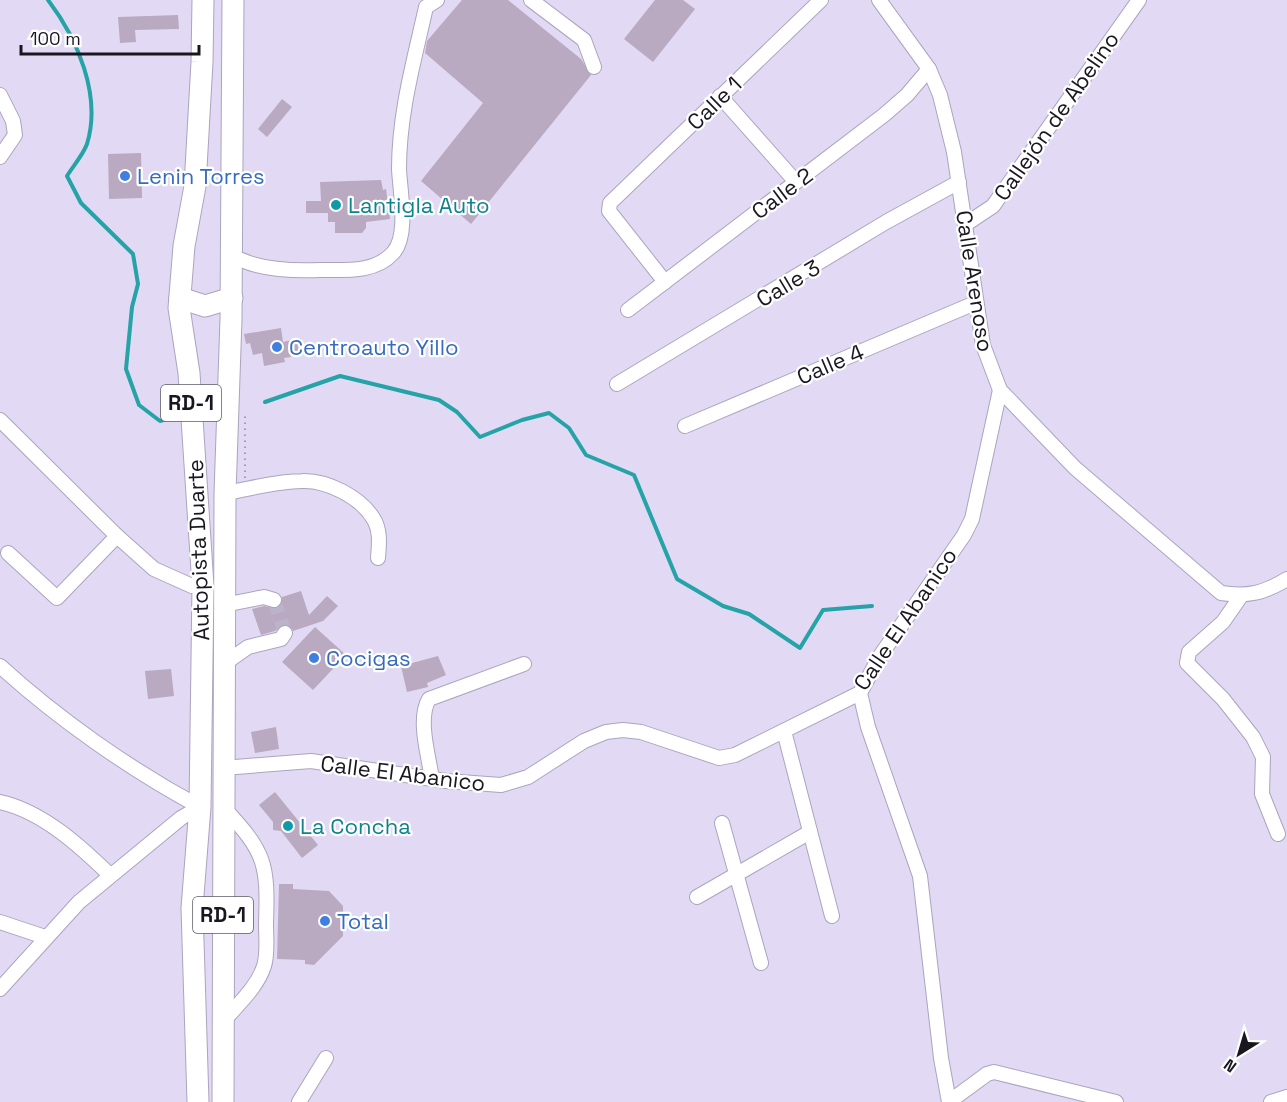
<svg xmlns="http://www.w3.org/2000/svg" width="1287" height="1102" viewBox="0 0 1287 1102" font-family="'Space Grotesk',sans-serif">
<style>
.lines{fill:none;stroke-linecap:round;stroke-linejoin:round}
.stream{stroke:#25a3a7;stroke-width:4}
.building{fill:#b9a9c1}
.minor-tunnel{stroke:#bab3ca;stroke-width:14;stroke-dasharray:14 7;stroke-linecap:butt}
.minor-casing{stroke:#aca4be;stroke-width:16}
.highway-casing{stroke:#aca4be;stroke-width:23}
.path{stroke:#a09aaf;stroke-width:2;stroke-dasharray:1.5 4.5;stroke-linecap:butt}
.minor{stroke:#fff;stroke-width:14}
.highway{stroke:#fff;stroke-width:21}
.shop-dot{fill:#3f7fe0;stroke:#fff;stroke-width:2}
.culture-dot{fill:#0f9aa8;stroke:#fff;stroke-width:2}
.labels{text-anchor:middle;stroke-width:4.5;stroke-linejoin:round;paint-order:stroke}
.shield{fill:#fff;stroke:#5e5c62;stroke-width:1.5}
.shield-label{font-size:21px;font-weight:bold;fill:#19161f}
.street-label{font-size:22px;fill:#19161f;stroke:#fff}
.shop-label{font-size:22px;fill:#366cbe;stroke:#fff;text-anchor:start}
.culture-label{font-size:22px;fill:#0d838f;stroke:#fff;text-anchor:start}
</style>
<rect width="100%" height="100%" fill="#e2daf5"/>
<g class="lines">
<g class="stream">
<path d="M48,0C77,38 102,95 87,144C83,155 73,166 67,176L81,203L133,254L138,284L132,307L126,369L139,405L160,421L178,415"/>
<polyline points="265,402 340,376 439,400 457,412 480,437 522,420 549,413 569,428 586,455 634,475 677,579 723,606 749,614 800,648 823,610 872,606"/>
</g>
</g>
<g class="building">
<polygon points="462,0 508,0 581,59 591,75 471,224 421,181 483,103 425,53 427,41"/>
<polygon points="655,0 683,0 695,9 653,62 624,39"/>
<polygon points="178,15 179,29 135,30 136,42 120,43 118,17"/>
<polygon points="282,99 292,107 267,137 258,129"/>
<polygon points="141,153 142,198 109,199 108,154"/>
<polygon points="381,180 383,190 386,189 390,219 366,222 366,228 362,233 335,233 335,222 328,222 328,213 306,213 306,201 321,201 320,182"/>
<polygon points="281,328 283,342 301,338 303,350 290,352 291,357 284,358 285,362 264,366 262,353 253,355 250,343 246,344 244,334"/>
<polygon points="301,591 309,615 327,596 338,606 323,621 293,631 289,625 282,625 275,631 261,635 252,609 264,606 277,609 282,603 282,597"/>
<polygon points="315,627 346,655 313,690 282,662"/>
<polygon points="438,656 446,675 427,683 428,687 407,692 401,666"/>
<polygon points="171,669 174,696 148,699 145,671"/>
<polygon points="276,727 279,749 255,753 251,732"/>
<polygon points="275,792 318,845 302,858 281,831 273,830 273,822 259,805"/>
<polygon points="279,884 293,884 293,889 329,891 343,906 343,936 314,965 305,964 305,960 277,959"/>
</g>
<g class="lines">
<polyline class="minor-tunnel" points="274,600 285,633"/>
<g class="minor-casing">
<g id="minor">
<polyline points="531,0 584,40 594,67"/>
<path d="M879,0L929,69L940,95L954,152L983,345L1000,390L1075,468L1221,593C1248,597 1264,593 1287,579"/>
<polyline points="0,95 13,121 15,135 0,157"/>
<polyline points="720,96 796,182"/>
<polyline points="966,224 993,206 1139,0"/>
<path d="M232,255C255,270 293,271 320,270C345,270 375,273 393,253C409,236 400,191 399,169C399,113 414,61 426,7L437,0"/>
<polyline points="665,282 609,211 610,203 821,0"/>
<polyline points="628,310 884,115 907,95 929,69"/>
<polyline points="617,384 886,222 959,182"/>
<polyline points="0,420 117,536 154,569 192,586 203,586"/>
<polyline points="685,426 975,303"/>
<path d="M225,493C250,489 277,481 302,481C327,480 360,497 373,518C381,530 379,545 378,558"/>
<polyline points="8,553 57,598 117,536"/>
<polyline points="1241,596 1223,622 1189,652 1187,663 1223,699 1253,737 1263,757 1262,794 1278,834"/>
<polyline points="224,605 264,597 274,600"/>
<polyline points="224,664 248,647 281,639 285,633"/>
<path d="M0,666C58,719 131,770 200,807"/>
<polyline points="860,693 868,727 920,876 941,1058 949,1102"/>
<polyline points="784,731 832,916"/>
<polyline points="223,768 311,761 446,781 501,785 528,777 584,741 606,732 623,730 641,732 719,758 735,755 860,693 880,656 964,535 972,519 1000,390"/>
<path d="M432,779C429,757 417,719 429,699L524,664"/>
<path d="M0,802C42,811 80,846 110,875"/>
<polyline points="722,823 761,963"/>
<polyline points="697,897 810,832"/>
<polyline points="0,922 45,937"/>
<polyline points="0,989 79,902 181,818 200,807"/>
<path d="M223,1022C237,1005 257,988 264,966C268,954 266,937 266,924C268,864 266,853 224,808"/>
<polyline points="299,1102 326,1058"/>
<polyline points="949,1102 987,1074 994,1072 1116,1102"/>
<polyline points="1271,1102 1287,1097"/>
</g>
</g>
<g class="highway-casing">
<g id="highway">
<polyline points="180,298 205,306 232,298"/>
<polyline points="198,1102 192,908 200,807 203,586 189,373 179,308 184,246 195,186 202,62 203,0"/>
<polyline points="223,1102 225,493 231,319 233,0"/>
</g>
</g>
<polyline class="path" points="245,478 245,412"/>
<use href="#minor" class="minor"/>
<use href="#highway" class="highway"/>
</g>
<g class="shop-dot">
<circle cx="125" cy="176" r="6"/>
<circle cx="277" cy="347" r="6"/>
<circle cx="314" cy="658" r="6"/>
<circle cx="325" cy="921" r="6"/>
</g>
<g class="culture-dot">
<circle cx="336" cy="205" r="6"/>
<circle cx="288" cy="826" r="6"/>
</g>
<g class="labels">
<g class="shield">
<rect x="161" y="385" width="60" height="36" rx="4.5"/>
<rect x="193" y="897" width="60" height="36" rx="4.5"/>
</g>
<g class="shield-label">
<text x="191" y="410">RD-1</text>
<text x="223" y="922">RD-1</text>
</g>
<g class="street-label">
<text transform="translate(714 103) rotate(-44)" y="8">Calle 1</text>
<text transform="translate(1056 116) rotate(-55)" y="8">Callejón de Abelino</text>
<text transform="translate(782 193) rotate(-37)" y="8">Calle 2</text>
<text transform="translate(975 281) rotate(81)" y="8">Calle Arenoso</text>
<text transform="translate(788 283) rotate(-31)" y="8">Calle 3</text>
<text transform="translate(830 364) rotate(-23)" y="8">Calle 4</text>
<text transform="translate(198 550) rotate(-92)" y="8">Autopista Duarte</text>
<text transform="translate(905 619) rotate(-56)" y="8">Calle El Abanico</text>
<text transform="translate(403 773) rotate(7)" y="8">Calle El Abanico</text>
</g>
<g class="shop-label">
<text x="137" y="184">Lenin Torres</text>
<text x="289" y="355">Centroauto Yillo</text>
<text x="326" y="666">Cocigas</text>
<text x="337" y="929">Total</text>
</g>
<g class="culture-label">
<text x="348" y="213">Lantigla Auto</text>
<text x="300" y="834">La Concha</text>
</g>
</g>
<g transform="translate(1239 1054) rotate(217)" stroke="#ffffff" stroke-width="4.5" paint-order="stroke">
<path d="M0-4.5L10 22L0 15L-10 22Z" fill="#19161f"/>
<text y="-9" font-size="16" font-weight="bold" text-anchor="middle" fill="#19161f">N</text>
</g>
<path d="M21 45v9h178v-9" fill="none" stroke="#19161f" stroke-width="3"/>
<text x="30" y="45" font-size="18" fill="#19161f" stroke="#ffffff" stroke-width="4.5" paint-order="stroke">100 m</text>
</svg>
